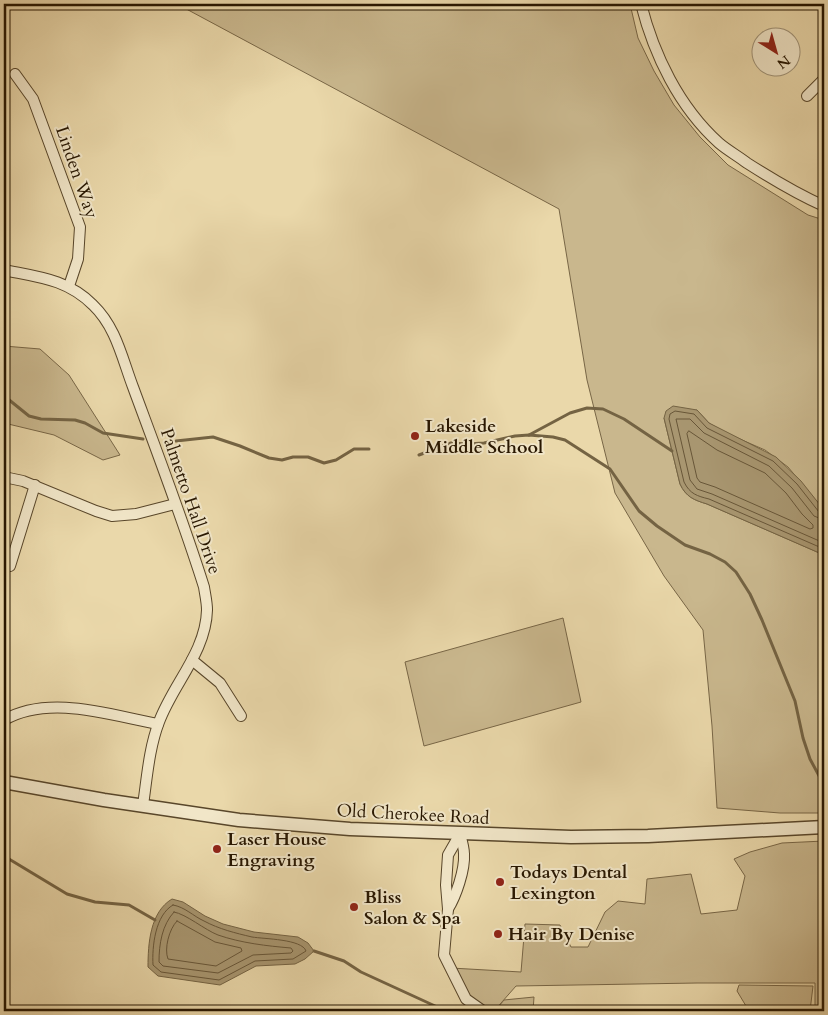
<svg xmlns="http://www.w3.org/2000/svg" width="828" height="1015" viewBox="0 0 828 1015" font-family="Cardo,serif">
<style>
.green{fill:#c9b78d;stroke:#786646}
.water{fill:#a89670;stroke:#746343}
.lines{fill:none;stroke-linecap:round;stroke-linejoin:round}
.shore{stroke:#685638;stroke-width:1}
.stream{stroke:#746343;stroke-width:3}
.minor-casing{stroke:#58462a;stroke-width:12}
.tertiary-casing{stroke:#58462a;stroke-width:15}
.minor{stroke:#f1e6c8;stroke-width:10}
.tertiary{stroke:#f1e6c8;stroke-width:12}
.poi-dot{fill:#8f2418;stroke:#f1e6c8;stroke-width:2}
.labels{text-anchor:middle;stroke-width:4;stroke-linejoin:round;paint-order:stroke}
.street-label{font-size:18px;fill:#271600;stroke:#f1e6c8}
.poi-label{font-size:18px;font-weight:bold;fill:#271600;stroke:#f1e6c8;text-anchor:start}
</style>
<rect width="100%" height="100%" fill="#ead8aa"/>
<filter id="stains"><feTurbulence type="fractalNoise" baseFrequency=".004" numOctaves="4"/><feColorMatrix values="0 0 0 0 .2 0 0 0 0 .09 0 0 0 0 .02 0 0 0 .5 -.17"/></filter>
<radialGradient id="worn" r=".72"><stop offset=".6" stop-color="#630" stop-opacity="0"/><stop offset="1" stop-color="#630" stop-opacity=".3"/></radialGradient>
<g class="green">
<path d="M177,4H311L313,5L380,9L389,4H630L638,38L654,71L674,105L700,137L728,165L808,215L824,220V392L822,396L824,397V510L788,467L765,450L726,433L709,423L697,410L664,418L680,484C686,497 694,500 707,504L824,555V813H780L717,808L712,726L703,630L664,576L615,493L587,380L559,209Z"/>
<polygon points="4,346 40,349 69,375 120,455 103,460 54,435 4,423"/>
<polygon points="563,618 581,702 424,746 405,662"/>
<path d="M824,841V1011H815V983H697L516,986L494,1011C468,1011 461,988 451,968L521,972L525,924L560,925L571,947H588L605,912L618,901L645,904L647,879L691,874L701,914L737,910L745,876L734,859L750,852L782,843Z"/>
<polygon points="739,985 813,986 810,1011 749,1011 737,991"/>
<polygon points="534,997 533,1011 495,1011 504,1000"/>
</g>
<g class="water">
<path d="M673,406L697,410L709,423L776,457L801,481L824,510V555L707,504C694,500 686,497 680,484L664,418L666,411Z"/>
<path d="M172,899L183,902L205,916L223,924L254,932L298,937L308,943L314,951L305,959L295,964L256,966L220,985L158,976L148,967C148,944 150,912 172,899Z"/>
</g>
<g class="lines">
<g class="shore">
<polygon points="689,431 717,450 765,473 786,493 802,514 813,525 813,528 810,529 715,487 700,482 697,478 687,434"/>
<path d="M824,513L819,512L797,484L773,461L707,428L694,414L675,411L670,414L669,419L684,482C690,494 697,496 709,499L824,549"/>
<polyline points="824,520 814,516 792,488 769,466 704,433 690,419 676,419 690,480 697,489 712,494 824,543"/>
<path d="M173,905C185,907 193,916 204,921C219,929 235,933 252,937C264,939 302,939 306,951L293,959L255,961L219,980L161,972L153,965C152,947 155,915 173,905Z"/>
<path d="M174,912C186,914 205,930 218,935C241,943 267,946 291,948L293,951L291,953L253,955L218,973L163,966L159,962C159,944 162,925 174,912Z"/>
<path d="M177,921L215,942L241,948L242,951L216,966L168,959C164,949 169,929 177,921Z"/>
</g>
<g class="stream">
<polyline points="4,398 8,399 29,416 41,419 75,420 85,423 103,433 143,439"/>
<polyline points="529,435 570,413 587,408 603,409 624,419 672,451"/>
<polyline points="176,441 213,437 240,446 269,458 282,460 293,457 308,457 324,463 336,460 354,449 369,449"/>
<polyline points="419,455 451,443 467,444 484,443 515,436 529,435 553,437 565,440 610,469 639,511 657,526 685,545 710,554 725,562 736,572 750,594 762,620 795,701 803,738 810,759 824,785"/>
<polyline points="4,856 67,894 95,902 129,905 155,920"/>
<polyline points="314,951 344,961 361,972 446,1011"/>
</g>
<g class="minor-casing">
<g id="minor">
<path d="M641,4C654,55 679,107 719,143C727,150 738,156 747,163C772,179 797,194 824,206"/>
<polyline points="15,74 33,99 80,227 78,259 69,286"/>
<polyline points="807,96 824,79"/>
<path d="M4,270C38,277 67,279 93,305C116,327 122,358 133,387C157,452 183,520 204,587C205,594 207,602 207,610C206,652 173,684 159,722C149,748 147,778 143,805"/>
<polyline points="4,477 23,481 96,511 112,516 136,514 175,504"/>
<polyline points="10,566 35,485"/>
<polyline points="192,660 220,683 241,716"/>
<path d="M4,720C49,694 110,715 158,724"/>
<polyline points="460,834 448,855 446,885 448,909 444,955 466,999 483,1011"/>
<path d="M448,909C456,896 465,870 464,854C464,848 462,841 460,834"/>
</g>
</g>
<g class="tertiary-casing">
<polyline id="tertiary" points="4,782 104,800 239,820 350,829 571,837 648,836 824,827"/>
</g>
<use href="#minor" class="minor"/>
<use href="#tertiary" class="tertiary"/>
</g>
<g class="poi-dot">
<circle cx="415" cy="436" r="5"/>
<circle cx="217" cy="849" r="5"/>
<circle cx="500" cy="882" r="5"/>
<circle cx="354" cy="907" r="5"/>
<circle cx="498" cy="934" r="5"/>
</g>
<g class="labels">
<g class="street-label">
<text transform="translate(77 172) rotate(71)" y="6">Linden Way</text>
<text transform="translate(191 501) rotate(71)" y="6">Palmetto Hall Drive</text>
<text transform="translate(413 814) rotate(3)" y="6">Old Cherokee Road</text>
</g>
<g class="poi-label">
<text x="425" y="432">Lakeside<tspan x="425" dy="21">Middle School</tspan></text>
<text x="227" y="845">Laser House<tspan x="227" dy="21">Engraving</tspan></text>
<text x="510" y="878">Todays Dental<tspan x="510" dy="21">Lexington</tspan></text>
<text x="364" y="903">Bliss<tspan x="364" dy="21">Salon &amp; Spa</tspan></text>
<text x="508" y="940">Hair By Denise</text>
</g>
</g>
<rect width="828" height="1015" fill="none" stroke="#ead8aa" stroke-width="20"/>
<rect x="5" y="5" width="818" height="1005" fill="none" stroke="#271600" stroke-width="2.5"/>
<rect x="10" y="10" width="808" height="995" fill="none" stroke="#271600"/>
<g transform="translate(776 52) rotate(143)"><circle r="24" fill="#f1e6c8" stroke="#a09378"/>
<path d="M0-4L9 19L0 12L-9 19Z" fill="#8f2418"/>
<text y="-8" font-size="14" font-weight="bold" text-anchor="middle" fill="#271600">N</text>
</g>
<rect width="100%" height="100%" filter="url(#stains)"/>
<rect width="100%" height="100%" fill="url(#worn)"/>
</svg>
